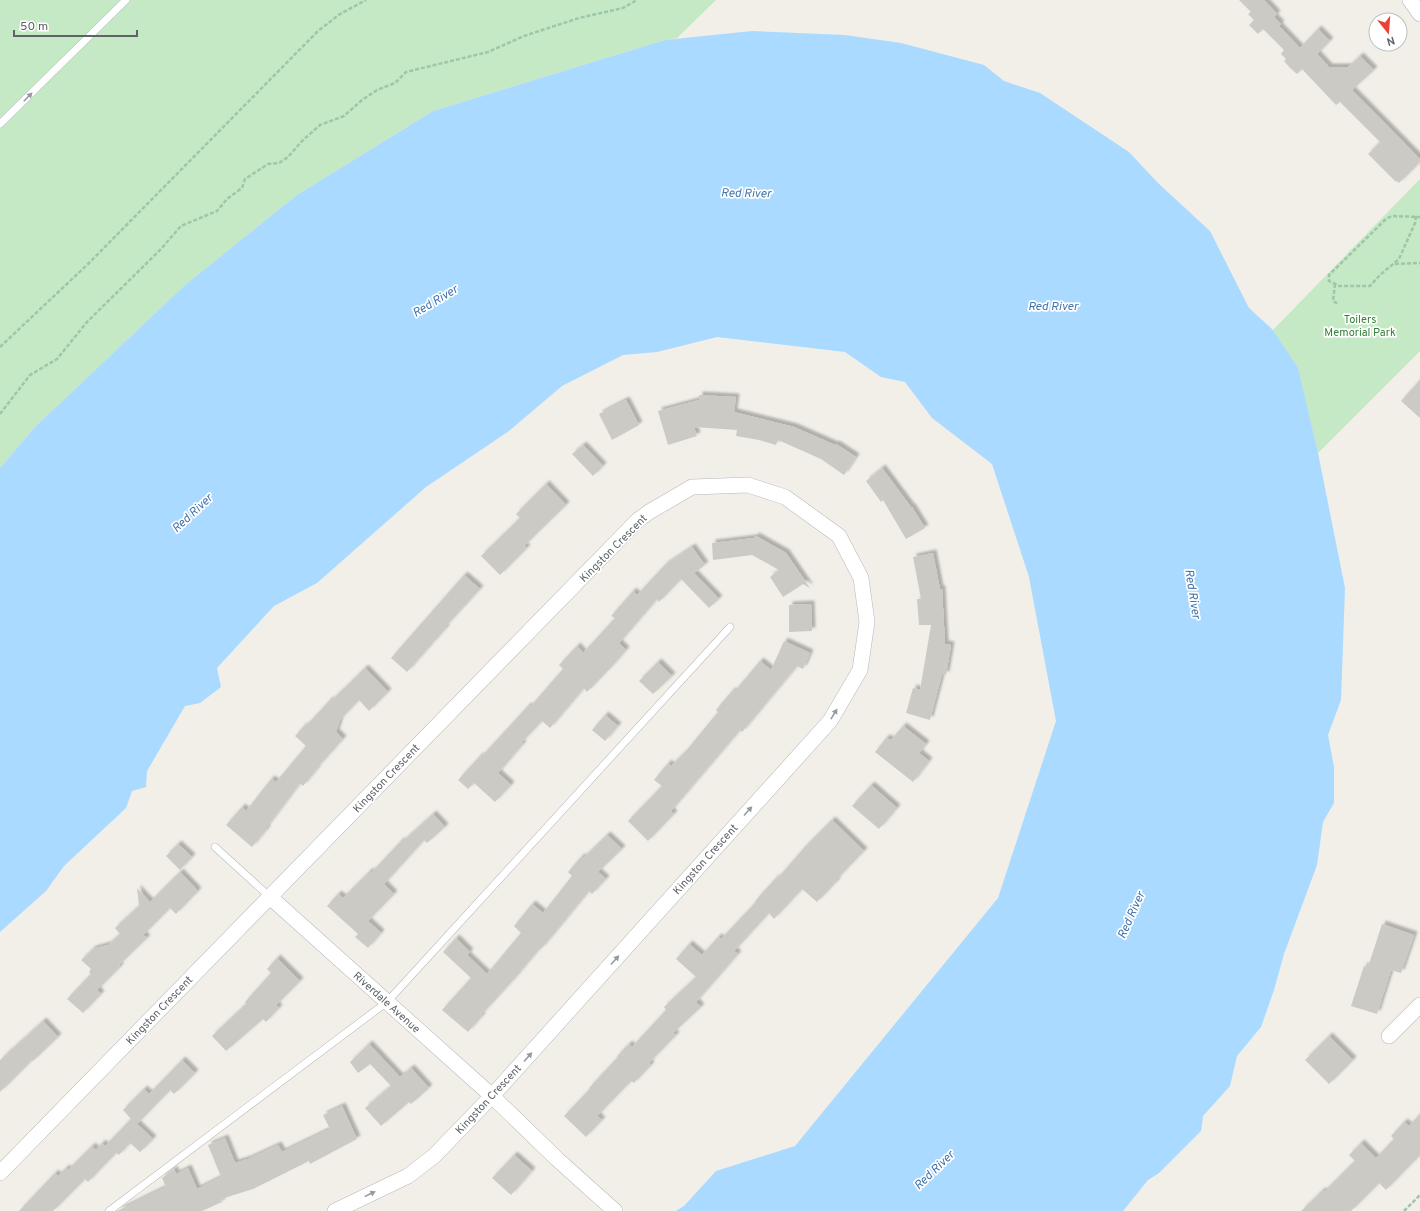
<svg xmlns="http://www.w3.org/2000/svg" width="1420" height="1211" viewBox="0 0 1420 1211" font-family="Overpass,sans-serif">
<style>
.green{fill:#c5e8c5}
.water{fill:#aadaff}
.building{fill:#cccac5;filter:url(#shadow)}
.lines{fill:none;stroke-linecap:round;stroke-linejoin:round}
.lane-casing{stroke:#b5b8bc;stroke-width:8}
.street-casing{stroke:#b5b8bc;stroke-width:16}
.path{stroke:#9cc7a9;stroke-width:2.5;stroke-dasharray:4 2;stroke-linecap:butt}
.lane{stroke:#fff;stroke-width:7}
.street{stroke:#fff;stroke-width:15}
.oneway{fill:#979a9d}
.labels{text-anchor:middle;stroke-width:3.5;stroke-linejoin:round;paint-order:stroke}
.park-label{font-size:11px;fill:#348238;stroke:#fff}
.street-label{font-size:11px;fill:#5f6368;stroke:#fff}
.water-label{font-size:12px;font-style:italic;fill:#4174aa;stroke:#fff}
</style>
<defs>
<filter id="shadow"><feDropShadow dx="3.5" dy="-3.5" stdDeviation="1" flood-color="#0004"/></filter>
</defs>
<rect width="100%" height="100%" fill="#f1efe8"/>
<g class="green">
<polygon points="0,0 716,0 677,38 665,40 433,111 297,195 185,285 35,427 0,468"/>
<polygon points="1420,179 1420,351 1318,453 1297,367 1273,330"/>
</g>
<polygon class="water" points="752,31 845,35 901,43 984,65 1004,81 1040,93 1129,152 1158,183 1210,231 1249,308 1273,330 1298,368 1318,453 1345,588 1341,700 1328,735 1334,767 1334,803 1323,822 1317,865 1284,954 1274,990 1261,1027 1237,1056 1230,1086 1203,1116 1201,1131 1159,1173 1148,1180 1123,1211 676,1211 684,1206 716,1171 795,1146 998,898 1056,721 1029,577 992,464 932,418 905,382 881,377 845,352 717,337 657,352 623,355 562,386 509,431 426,487 317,583 274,606 217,668 221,687 200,703 185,706 147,771 146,787 132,791 126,808 64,866 46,891 0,932 0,468 35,427 185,285 297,195 433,111 665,40"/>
<g class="building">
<polygon points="1239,0 1264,0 1277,14 1274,17 1281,24 1279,26 1300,48 1318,29 1330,41 1317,54 1329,67 1348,67 1360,56 1374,70 1352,90 1420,159 1420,162 1399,183 1397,181 1396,182 1368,154 1380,142 1340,102 1336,105 1302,69 1297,74 1290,68 1284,61 1286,59 1281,54 1284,50 1263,29 1258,34 1249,25 1254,20 1248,14 1251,12"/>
<polygon points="1420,380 1420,418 1401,401"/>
<polygon points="699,395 736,397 734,412 794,427 835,445 836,444 856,457 844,475 821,459 778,440 776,445 759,440 736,436 737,430 694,427 697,436 668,445 658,411 699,400"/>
<polygon points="626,400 639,425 612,440 599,414"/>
<polygon points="583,445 603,466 593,476 572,454"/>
<polygon points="882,468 911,507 912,507 925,528 906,539 883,500 881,502 866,481"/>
<polygon points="546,484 566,505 524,546 527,548 500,575 481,556 520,518 516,514"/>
<polygon points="756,536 786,553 810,588 803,584 783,597 770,577 779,570 752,555 713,560 712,543 754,538"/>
<polygon points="692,547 705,565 694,573 719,599 709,608 681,579 659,602 657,599 619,643 626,650 613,665 587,692 584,688 550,728 542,721 521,743 523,744 498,773 511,785 495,802 474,783 468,789 458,780 480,756 481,757 528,706 530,707 563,669 559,665 577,646 583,653 615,618 611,616 633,591 637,595 665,565"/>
<polygon points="933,553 940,589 942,589 945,644 951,645 946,675 942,674 930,720 906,713 913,688 920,690 931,625 919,625 917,599 921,599 913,557"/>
<polygon points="464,575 480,589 445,627 446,628 407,672 391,658"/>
<polygon points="811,604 812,631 789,632 789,605"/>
<polygon points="784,641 810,653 803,669 797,666 742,732 740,730 671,811 674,814 648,841 628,821 662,786 654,780 668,763 671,766 686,751 718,712 716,710 732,691 734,692 760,661 771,670"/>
<polygon points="658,662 672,676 653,694 639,681"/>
<polygon points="365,668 388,692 369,711 359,700 340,720 336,732 343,739 316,769 317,769 303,786 300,783 266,828 267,829 252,847 226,825 242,807 246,811 271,779 276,782 306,746 295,736 304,726 305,727 330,700 331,701"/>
<polygon points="605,715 618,726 605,741 592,730"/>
<polygon points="903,726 926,744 919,753 929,761 913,782 875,752 886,738 891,740"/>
<polygon points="871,785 897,808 879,829 852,806"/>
<polygon points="433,814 445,827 427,843 424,840 384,884 394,894 368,921 381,933 368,948 355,937 358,934 327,906 338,894 343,898 370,871 371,873 401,841 402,842"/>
<polygon points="832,820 864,851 836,880 837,881 817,902 802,889 774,919 769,913 734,951 738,954 696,1002 701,1007 673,1033 676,1035 649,1063 651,1065 634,1083 631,1081 597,1116 602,1120 586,1137 564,1116 590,1089 589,1088 618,1057 617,1056 629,1044 632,1047 666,1010 664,1007 696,977 676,959 689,944 702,955 718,937 721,939 756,902 755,901 776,878 777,879 803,849"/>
<polygon points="607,835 622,849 598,872 606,879 592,894 589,891 541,949 540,948 514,979 481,1015 482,1016 468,1032 442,1010 471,978 443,952 456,938 470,952 467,955 487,974 521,933 514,926 532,904 543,913 572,876 568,872 581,857 583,858"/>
<polygon points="178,844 192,857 180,870 166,856"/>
<polygon points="180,872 198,891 176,914 170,908 143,935 147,938 119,965 120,967 97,990 101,994 83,1013 67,999 91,974 89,972 91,969 81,960 93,949 108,945 120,934 115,928 139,906 137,888 150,902"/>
<polygon points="1382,924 1414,935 1401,973 1391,970 1377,1014 1351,1006 1364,966 1368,967"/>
<polygon points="277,958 300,981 276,1005 279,1008 266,1022 263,1019 226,1051 212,1036 246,1004 245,1002 271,973 267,969"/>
<polygon points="43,1021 58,1037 33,1061 32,1060 0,1092 0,1060"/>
<polygon points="1329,1036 1353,1060 1329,1084 1305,1060"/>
<polygon points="369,1044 400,1077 411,1068 429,1088 411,1104 409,1102 381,1126 365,1108 391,1086 370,1064 358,1073 350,1062"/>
<polygon points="182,1060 195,1073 174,1094 170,1090 137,1124 153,1139 140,1152 130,1143 119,1155 116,1153 88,1182 85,1179 53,1211 19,1211 55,1173 58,1176 66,1168 68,1170 92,1146 96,1150 102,1143 105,1146 131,1119 123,1110 144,1089 149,1094"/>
<polygon points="342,1106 357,1139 310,1164 309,1161 253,1189 221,1199 222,1202 202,1211 117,1211 166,1187 162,1178 174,1169 176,1174 188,1168 197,1189 221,1177 208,1145 225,1138 235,1163 248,1159 278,1145 282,1152 330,1129 323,1115"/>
<polygon points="1420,1114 1420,1155 1386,1190 1379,1183 1351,1211 1301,1211 1322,1191 1324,1192 1355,1161 1349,1155 1361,1143 1376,1158 1394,1139 1391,1136 1404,1122 1409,1126"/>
<polygon points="514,1155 532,1171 511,1195 492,1178"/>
</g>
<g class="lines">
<g class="lane-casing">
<g id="lane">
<polyline points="0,124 126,0"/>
<polyline points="215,847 270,897"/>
<polyline points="109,1211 387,1002 730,627"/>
</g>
</g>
<g class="street-casing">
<g id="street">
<polyline points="1410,0 1420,14"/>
<polyline points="270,897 492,1096 557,1159 615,1211"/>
<polyline points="1389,1036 1420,1005"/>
<polyline points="0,1173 638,520 649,512 692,487 748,485 785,497 839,536 861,578 867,622 860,670 830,721 492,1096 434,1156 408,1176 335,1211"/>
</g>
</g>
<g class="path">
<polyline points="1416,216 1415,223 1399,259 1380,275 1370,286 1339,286 1329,281 1329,275 1386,219 1392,216 1420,217"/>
<polyline points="1395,264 1420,263"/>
<polyline points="1335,284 1333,301 1338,304"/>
<polyline points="0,347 88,264 318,31 340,14 366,0"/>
<polyline points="0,414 30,375 57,359 87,322 160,250 181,226 217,211 227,199 242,188 245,179 268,164 279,163 288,157 302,141 320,125 344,116 362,100 377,90 395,83 406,72 488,52 524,36 579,18 623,8 637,0"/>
<polyline points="1404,1211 1420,1195"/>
</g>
<use href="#lane" class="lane"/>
<use href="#street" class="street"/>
</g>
<defs><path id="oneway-solid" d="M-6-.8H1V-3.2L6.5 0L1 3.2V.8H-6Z"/></defs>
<g class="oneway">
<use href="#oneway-solid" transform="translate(28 97) rotate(-45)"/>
<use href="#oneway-solid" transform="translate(834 714) rotate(-59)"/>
<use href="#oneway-solid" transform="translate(748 811) rotate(-48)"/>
<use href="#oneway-solid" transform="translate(615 960) rotate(-48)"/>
<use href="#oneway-solid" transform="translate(528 1057) rotate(-48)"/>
<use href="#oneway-solid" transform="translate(370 1194) rotate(-26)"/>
</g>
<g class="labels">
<g class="park-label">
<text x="1360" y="323">Toilers<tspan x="1360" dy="13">Memorial Park</tspan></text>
</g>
<g class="street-label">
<text transform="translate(613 548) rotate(-45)" y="4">Kingston Crescent</text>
<text transform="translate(386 778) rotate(-46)" y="4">Kingston Crescent</text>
<text transform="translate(705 859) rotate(-48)" y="4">Kingston Crescent</text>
<text transform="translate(387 1002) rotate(42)" y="4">Riverdale Avenue</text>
<text transform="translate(159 1010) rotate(-46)" y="4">Kingston Crescent</text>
<text transform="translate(488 1099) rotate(-47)" y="4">Kingston Crescent</text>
</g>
<g class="water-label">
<text transform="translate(746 193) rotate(1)" y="4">Red River</text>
<text transform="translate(435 301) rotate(-31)" y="4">Red River</text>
<text x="1053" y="310">Red River</text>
<text transform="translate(192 513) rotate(-43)" y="4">Red River</text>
<text transform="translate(1193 594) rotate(81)" y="4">Red River</text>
<text transform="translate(1131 915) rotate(-66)" y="4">Red River</text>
<text transform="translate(934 1170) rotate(-44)" y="4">Red River</text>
</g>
</g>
<g transform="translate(1388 32) rotate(163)"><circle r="19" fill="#ffffff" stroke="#bfc1c3"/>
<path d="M0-3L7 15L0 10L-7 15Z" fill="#ea4335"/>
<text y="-6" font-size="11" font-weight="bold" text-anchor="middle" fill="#5f6368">N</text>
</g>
<path d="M14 30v6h123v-6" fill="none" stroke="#5f6368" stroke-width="2"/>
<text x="20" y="30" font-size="12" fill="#5f6368" stroke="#ffffff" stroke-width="3" paint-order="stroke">50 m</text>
</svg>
